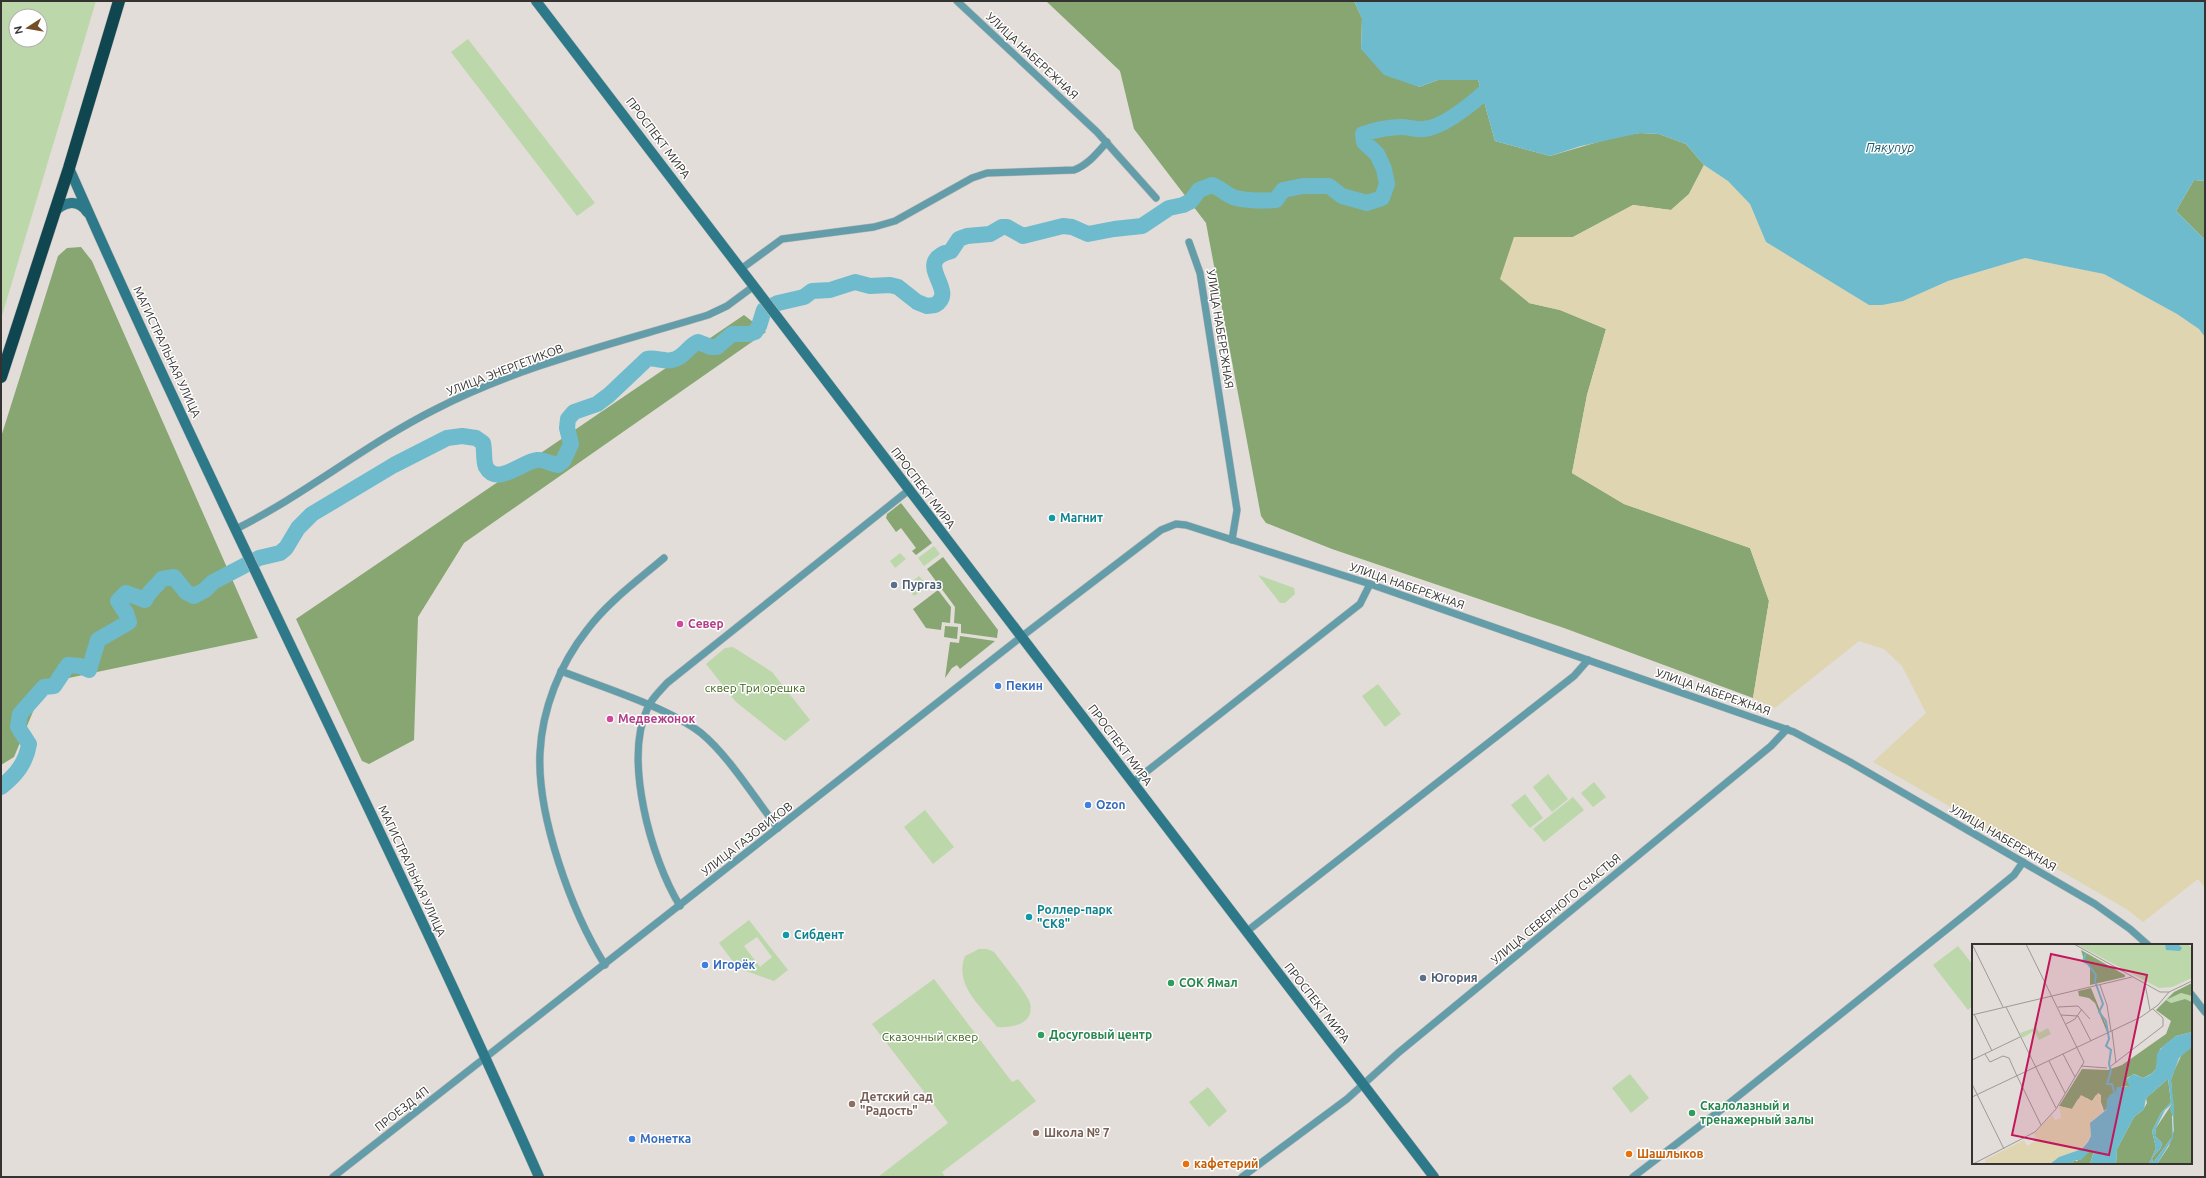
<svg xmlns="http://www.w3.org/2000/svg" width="2206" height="1178" viewBox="0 0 2206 1178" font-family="Ubuntu,sans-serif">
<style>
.green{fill:#bcd7aa;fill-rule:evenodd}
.forest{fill:#87a672}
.sand{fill:#dfd5b0}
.water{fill:#6ebbce}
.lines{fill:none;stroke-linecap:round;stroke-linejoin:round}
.river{stroke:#6ebbce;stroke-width:16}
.street-casing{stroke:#bfbbb7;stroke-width:8}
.secondary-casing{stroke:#bfbbb7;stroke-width:11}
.highway-casing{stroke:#bfbbb7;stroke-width:13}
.street{stroke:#639daa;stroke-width:7}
.secondary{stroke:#2d7989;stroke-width:10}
.highway{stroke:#104650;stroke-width:12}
.culture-dot{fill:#0f9aa8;stroke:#fff;stroke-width:1.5}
.service-dot{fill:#5c6f8a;stroke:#fff;stroke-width:1.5}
.hotel-dot{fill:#d1479c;stroke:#fff;stroke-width:1.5}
.shop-dot{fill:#3f7fe0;stroke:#fff;stroke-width:1.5}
.leisure-dot{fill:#2e9e5b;stroke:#fff;stroke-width:1.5}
.education-dot{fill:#8d6e63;stroke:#fff;stroke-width:1.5}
.food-dot{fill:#e8710a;stroke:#fff;stroke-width:1.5}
.labels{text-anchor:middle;stroke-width:3;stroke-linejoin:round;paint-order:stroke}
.street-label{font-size:12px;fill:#353331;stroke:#fff}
.culture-label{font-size:12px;font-weight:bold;fill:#0d838f;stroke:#fff;text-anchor:start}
.service-label{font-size:12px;font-weight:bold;fill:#4e5e75;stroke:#fff;text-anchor:start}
.hotel-label{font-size:12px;font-weight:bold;fill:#b23c85;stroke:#fff;text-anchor:start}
.shop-label{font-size:12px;font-weight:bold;fill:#366cbe;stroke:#fff;text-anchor:start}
.park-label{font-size:12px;fill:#3b6218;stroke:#fff}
.leisure-label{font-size:12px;font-weight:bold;fill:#27864d;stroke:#fff;text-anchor:start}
.education-label{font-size:12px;font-weight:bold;fill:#785e54;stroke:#fff;text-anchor:start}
.food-label{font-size:12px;font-weight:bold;fill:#c56008;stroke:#fff;text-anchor:start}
.water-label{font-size:13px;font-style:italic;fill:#1b5a69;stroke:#fff}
.inset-river{fill:none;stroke:#6ebbce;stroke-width:2}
.inset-road{fill:none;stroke:#9d9995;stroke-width:1}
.view{fill:#c2185b;fill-opacity:0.15;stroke:#c2185b;stroke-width:2}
.inset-edge{fill:none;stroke:#353331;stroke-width:2}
</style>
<rect width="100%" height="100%" fill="#e2ddd8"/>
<g class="green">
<path d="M1,1H96L1,319ZM16,16H40V40H16Z"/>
<polygon points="468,39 595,203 577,216 451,52"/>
<polygon points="934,546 940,554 924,566 918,558"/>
<polygon points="900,553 906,559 895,568 890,561"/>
<polygon points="1258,575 1294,588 1295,594 1285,603 1280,603"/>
<polygon points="919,576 925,583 923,590 914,596 907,586"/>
<polygon points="733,647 772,672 810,720 785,741 736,702 706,664 725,648"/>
<polygon points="1378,684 1401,714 1385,727 1362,696"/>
<polygon points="1548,774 1568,799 1552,812 1533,787"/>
<polygon points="1594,782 1606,797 1593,807 1581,793"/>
<polygon points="1525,794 1543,818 1530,828 1511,805"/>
<polygon points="1573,797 1584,810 1544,842 1533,829"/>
<polygon points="925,810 954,847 933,864 904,827"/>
<path d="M749,920L788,970L774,981L738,968L719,943ZM757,937L772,957L760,967L744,946Z"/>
<polygon points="1958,946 1973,965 1973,1005 1968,1010 1933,965"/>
<path d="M979,949H987L994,952C1001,961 1028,995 1030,1003C1035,1024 1012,1028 997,1027C980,1005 954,985 965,956Z"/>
<polygon points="934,979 1012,1082 1018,1079 1036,1101 942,1172 945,1177 878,1177 948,1123 872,1024"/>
<polygon points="1630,1074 1649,1098 1631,1113 1612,1088"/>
<polygon points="1208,1087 1227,1111 1209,1127 1189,1102"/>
</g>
<g class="forest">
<polygon points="1046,1 1354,1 1362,18 1361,49 1419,87 1438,80 1478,80 1495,141 1550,156 1615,137 1640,133 1659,134 1686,144 1704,165 1689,194 1671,210 1633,205 1573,237 1514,237 1529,303 1560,310 1606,329 1587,395 1572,473 1624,504 1750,548 1769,601 1753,698 1564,628 1332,549 1266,523 1261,516 1206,223 1134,129 1120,71"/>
<polygon points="2194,180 2205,181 2205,240 2176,211"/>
<polygon points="81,247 92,261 258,638 45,683 14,757 1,765 1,437 58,256 67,248"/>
<polygon points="744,315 766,332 464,543 418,617 414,740 369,764 362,761 296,619"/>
<polygon points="901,503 932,543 916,555 912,551 916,548 901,528 896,532 886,518 887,514"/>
<polygon points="943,557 998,630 997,638 961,633 961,624 954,623 955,607 927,569"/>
<polygon points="938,590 951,607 950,623 942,622 941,630 926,628 913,609"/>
<polygon points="945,626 958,627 957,639 944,637"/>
<polygon points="960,636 995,641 960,669 957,665 952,668 945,678 950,642 959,643"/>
</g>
<polygon class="sand" points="1704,165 1728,181 1750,204 1766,242 1869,305 1903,301 1948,281 2025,258 2104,274 2177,314 2199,329 2205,337 2205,888 2198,879 2143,922 2128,910 1873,762 1926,713 1902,666 1884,649 1859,641 1775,708 1753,698 1769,601 1750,548 1624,504 1572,473 1587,395 1606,329 1560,310 1529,303 1500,279 1514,237 1573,237 1633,205 1671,210 1689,194"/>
<polygon class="water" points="1354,1 2205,1 2205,181 2194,180 2176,211 2205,240 2205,337 2199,329 2177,314 2104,274 2025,258 1948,281 1903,301 1882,305 1869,305 1766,242 1750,204 1728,181 1704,165 1686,144 1659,134 1640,133 1581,146 1550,156 1495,141 1478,80 1438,80 1419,87 1384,75 1361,49 1362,18"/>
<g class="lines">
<path class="river" d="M1,787C16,775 26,763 29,744L18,727L20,714L44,687L54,686L68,665L80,666L89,670L98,640L129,622L126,613L118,601L126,593L145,600C149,591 156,587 162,579L174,577L186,592L194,596L205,590L213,582L259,558L280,553L286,548L298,528L312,514L394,465L447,438L462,436L476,438L483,443C485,451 483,460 486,467C497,487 523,461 537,460C543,459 551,464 558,465L563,461L571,444L567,428L568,419L574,412L597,404L609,395L647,359C655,357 664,362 672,360C684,358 688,346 698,342L711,347H717L732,334H749L755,332L759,326L764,310L778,303L804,297L812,291L830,290L855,282L870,286L890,285L898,287L917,302L927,306L935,305C960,291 910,262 951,251L959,239L967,236L990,234L1002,227H1007L1023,236L1063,226L1072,227L1088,234L1114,229L1142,226L1169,208L1183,205L1191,201L1199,190L1212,185C1219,187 1224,193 1231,196C1240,201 1265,201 1276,200L1283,190L1303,186H1329L1342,196L1367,203L1382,198L1387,184L1384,169L1377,154L1364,142L1363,134C1375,130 1389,127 1402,127C1409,127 1417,130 1424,129C1447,127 1480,97 1497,81"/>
<g class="street-casing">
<g id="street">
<polyline points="957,1 1097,132 1156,198"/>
<polyline points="1189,242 1200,273 1237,510 1232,540"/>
<path d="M741,269L782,239L874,227L895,221L972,178L987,173L1074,170C1088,165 1097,153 1107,142"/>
<path d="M236,529C306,494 366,444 436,409C521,365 617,343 708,315L727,306L754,286"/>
<path d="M561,671C602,687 667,707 701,733C729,756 755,799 778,828"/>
<polyline points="1132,783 1360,604 1370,584"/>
<path d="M680,906C651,859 623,759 648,707C652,698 660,691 667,683L909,490"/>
<polyline points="1246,932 1574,676 1588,660"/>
<path d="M605,965C571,911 537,816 540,753C542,709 560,664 587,630C608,602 637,581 664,558"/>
<polyline points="2191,994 2205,1012"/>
<polyline points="333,1177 1021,637 1161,530 1176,524 1186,525 1370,584 1794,732 1850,762 2095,904 2130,929 2148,945"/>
<polyline points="1242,1177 1347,1099 1398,1053 1771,746 1787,729"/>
<polyline points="1633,1177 1722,1109 1971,910 2014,875 2023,862"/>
</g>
</g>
<g class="secondary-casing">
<g id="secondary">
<polyline points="536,1 1434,1177"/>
<path d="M69,168C218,507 389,838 539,1177"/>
<path d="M54,212C64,202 78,198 87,212"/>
</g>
</g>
<g class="highway-casing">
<polyline id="highway" points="1,377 69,168 119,1"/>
</g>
<use href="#street" class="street"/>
<use href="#secondary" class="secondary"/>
<use href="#highway" class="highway"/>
</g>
<g class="culture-dot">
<circle cx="1052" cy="518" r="4"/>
<circle cx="1029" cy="917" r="4"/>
<circle cx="786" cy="935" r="4"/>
</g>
<g class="service-dot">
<circle cx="894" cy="585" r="4"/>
<circle cx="1423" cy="978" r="4"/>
</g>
<g class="hotel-dot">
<circle cx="680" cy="624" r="4"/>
<circle cx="610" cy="719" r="4"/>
</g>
<g class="shop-dot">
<circle cx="998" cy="686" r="4"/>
<circle cx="1088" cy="805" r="4"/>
<circle cx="705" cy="965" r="4"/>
<circle cx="632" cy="1139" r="4"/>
</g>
<g class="leisure-dot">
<circle cx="1171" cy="983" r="4"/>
<circle cx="1041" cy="1035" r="4"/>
<circle cx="1692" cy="1113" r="4"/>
</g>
<g class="education-dot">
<circle cx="852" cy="1104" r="4"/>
<circle cx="1036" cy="1133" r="4"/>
</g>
<g class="food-dot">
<circle cx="1629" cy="1154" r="4"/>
<circle cx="1186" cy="1164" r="4"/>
</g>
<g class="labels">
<g class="street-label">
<text transform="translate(1032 56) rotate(43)" y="4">УЛИЦА НАБЕРЕЖНАЯ</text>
<text transform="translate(658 138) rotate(53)" y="4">ПРОСПЕКТ МИРА</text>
<text transform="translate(1220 329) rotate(81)" y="4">УЛИЦА НАБЕРЕЖНАЯ</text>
<text transform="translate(167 352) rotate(65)" y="4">МАГИСТРАЛЬНАЯ УЛИЦА</text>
<text transform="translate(505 370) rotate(-21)" y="4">УЛИЦА ЭНЕРГЕТИКОВ</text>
<text transform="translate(923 488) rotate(53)" y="4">ПРОСПЕКТ МИРА</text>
<text transform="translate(1407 586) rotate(19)" y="4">УЛИЦА НАБЕРЕЖНАЯ</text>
<text transform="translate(1713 692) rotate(19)" y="4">УЛИЦА НАБЕРЕЖНАЯ</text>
<text transform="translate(1120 745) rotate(53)" y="4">ПРОСПЕКТ МИРА</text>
<text transform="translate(2003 838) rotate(30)" y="4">УЛИЦА НАБЕРЕЖНАЯ</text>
<text transform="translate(747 839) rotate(-38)" y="4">УЛИЦА ГАЗОВИКОВ</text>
<text transform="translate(412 871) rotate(65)" y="4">МАГИСТРАЛЬНАЯ УЛИЦА</text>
<text transform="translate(1556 909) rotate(-40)" y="4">УЛИЦА СЕВЕРНОГО СЧАСТЬЯ</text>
<text transform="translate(1317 1003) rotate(52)" y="4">ПРОСПЕКТ МИРА</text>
<text transform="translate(402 1109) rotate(-38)" y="4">ПРОЕЗД 4П</text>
</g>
<g class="culture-label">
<text x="1060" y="522">Магнит</text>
<text x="1037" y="914">Роллер-парк<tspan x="1037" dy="14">"СК8"</tspan></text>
<text x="794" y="939">Сибдент</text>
</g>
<g class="service-label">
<text x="902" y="589">Пургаз</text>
<text x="1431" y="982">Югория</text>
</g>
<g class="hotel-label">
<text x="688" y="628">Север</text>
<text x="618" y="723">Медвежонок</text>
</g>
<g class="shop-label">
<text x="1006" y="690">Пекин</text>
<text x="1096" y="809">Ozon</text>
<text x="713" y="969">Игорёк</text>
<text x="640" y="1143">Монетка</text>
</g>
<g class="park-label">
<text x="755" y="692">сквер Три орешка</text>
<text x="930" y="1041">Сказочный сквер</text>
</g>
<g class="leisure-label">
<text x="1179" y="987">СОК Ямал</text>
<text x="1049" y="1039">Досуговый центр</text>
<text x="1700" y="1110">Скалолазный и<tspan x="1700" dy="14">тренажерный залы</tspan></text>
</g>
<g class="education-label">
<text x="860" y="1101">Детский сад<tspan x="860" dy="14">"Радость"</tspan></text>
<text x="1044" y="1137">Школа № 7</text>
</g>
<g class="food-label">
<text x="1637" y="1158">Шашлыков</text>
<text x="1194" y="1168">кафетерий</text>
</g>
<g class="water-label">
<text x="1890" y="152">Пякупур</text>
</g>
</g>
<g transform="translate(1972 944)">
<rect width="220" height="220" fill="#e2ddd8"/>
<path d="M104,0H215L220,4V34L200,43L187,44ZM209,49L220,52V58L213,55L199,59L194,56ZM62,78L67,89L76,84L79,90L67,96L62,87L50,94L48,89L62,84Z" fill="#bcd7aa"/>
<path d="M109,6L153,31V33L118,41V22L113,19ZM220,39V52L209,49L194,56L199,59L213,55L220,58V88L204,92L188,105L184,125L179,130L171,134L162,130L155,134L158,143L150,142L143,150L138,151L135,164L132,167L128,155L124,151L120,157L115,154L106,155L100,165L87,162L110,125L136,126L150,121L194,90L199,77L184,66L202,48ZM119,44L136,86L135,88L123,59L117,54L107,52L106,47ZM220,103V220H185L197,202L202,186L199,136L202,127L210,110ZM196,135L199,158L189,169L180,187L184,204L177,220H144L145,205L162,173L171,166L175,159L174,154ZM200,160V193L181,219L180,214L189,204L190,199L183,192L184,184ZM120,205L122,207L118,220H100L102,216L105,217Z" fill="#87a672"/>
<path d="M126,149L129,151V164L132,167L118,179L119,192L110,205L87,213L78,220H14L13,216L52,196L55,202L65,196L62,190L80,171L83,176L89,174L87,162L100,165L109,151L120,157Z" fill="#dfd5b0"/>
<path d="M193,0H206L210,4L208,7L194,6ZM220,88V103L207,114L199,136L202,163L201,194L185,220H177L184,204L180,187L189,169L199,158L196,135L174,154L172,165L162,173L145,205L144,220H118L122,208L120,205L109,216H102L100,220H78L87,213L110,205L116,198L119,192L118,179L134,166L135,155L138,151L143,150L145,143H158L154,136L161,130L171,134L178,131L184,125L185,110L191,102L204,92ZM200,160L198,166L201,173L200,193L181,219L180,214L189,204L190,199L183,192L184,184L193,166Z" fill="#6ebbce" fill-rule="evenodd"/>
<path class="inset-river" d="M114,9L111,17L116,20L124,31L123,37L131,60L127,68L134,77L137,95L134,102L139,106L137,120L139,127L135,140H140L143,152"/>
<path class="inset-road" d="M0,0L31,63M102,0L188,48H197L220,37M173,40L178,66M128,41L135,61L139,87M34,63L84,164M86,63L106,62L118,75M2,70L20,107M0,71L160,33M89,71L106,72L119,97M94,80L103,75L110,65M140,87L144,119M13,110L18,118L31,112L37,114L45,132M91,110L103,133M0,116L48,93M77,117L93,149M109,122L135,124M139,122L191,82V74L181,65M45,132L69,181M0,140L32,205M0,153L169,73L186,61L197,48M1,220L63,188L84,165L112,118L54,0"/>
<path class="view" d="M79,10L175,31L137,211L40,191Z"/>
<rect width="220" height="220" class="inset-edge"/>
</g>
<rect width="2206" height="1178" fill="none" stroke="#353331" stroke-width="4"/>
<g transform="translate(28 28) rotate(258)"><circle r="19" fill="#ffffff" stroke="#aeadad"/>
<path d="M0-3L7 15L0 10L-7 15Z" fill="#734e29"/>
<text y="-6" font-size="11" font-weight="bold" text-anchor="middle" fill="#353331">N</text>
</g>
</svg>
